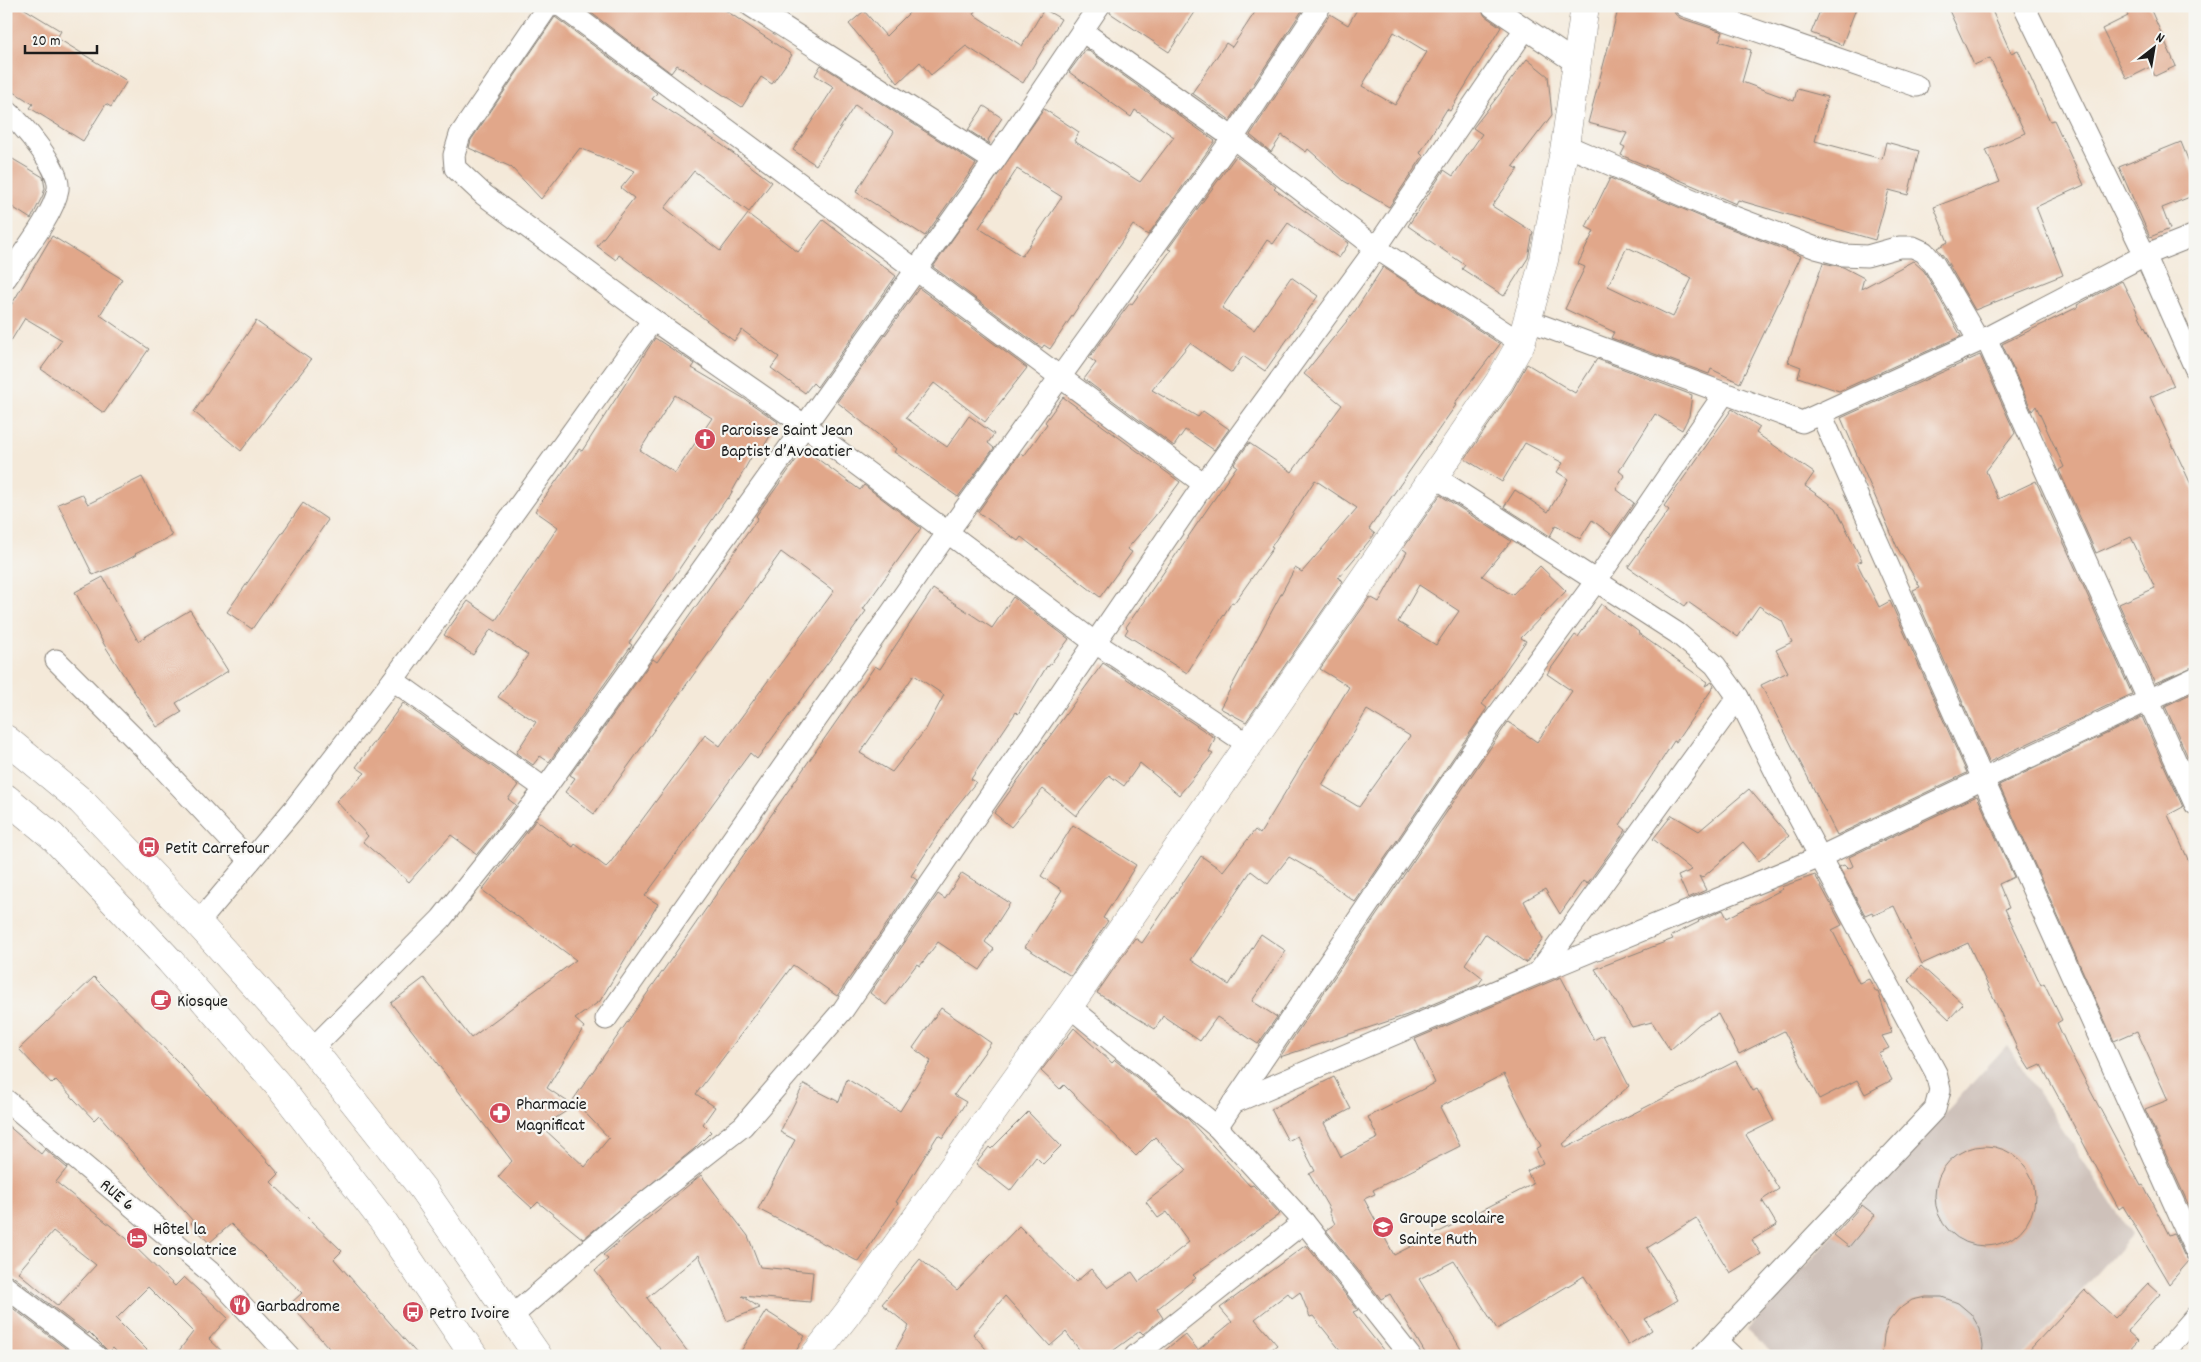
<svg xmlns="http://www.w3.org/2000/svg" width="2201" height="1362" viewBox="0 0 2201 1362" font-family="Dekko,sans-serif">
<style>
.industrial{fill:#cec1ba}
.building{fill:#e1a78a;fill-rule:evenodd}
.lines{fill:none;stroke-linecap:round;stroke-linejoin:round}
.street-casing{stroke:#88827a;stroke-width:23}
.secondary-casing{stroke:#88827a;stroke-width:29}
.primary-casing{stroke:#88827a;stroke-width:29}
.street{stroke:#fff;stroke-width:21}
.secondary{stroke:#fff;stroke-width:28}
.primary{stroke:#fff;stroke-width:28}
.labels{text-anchor:middle;stroke-width:4.5;stroke-linejoin:round;paint-order:stroke}
.poi-label{font-size:18px;fill:#1c1c1c;stroke:#f6f6f2;text-anchor:start}
.street-label{font-size:18px;fill:#1c1c1c;stroke:#f6f6f2}
</style>
<rect width="100%" height="100%" fill="#f6f6f2"/>
<filter id="ink" filterUnits="userSpaceOnUse"><feTurbulence type="fractalNoise" baseFrequency=".02" numOctaves="2"/><feDisplacementMap in="SourceGraphic" scale="10" xChannelSelector="R" yChannelSelector="G"/><feConvolveMatrix kernelMatrix="1 2 1 2 8 2 1 2 1" color-interpolation-filters="sRGB"/></filter>
<filter id="wash" filterUnits="userSpaceOnUse"><feTurbulence type="fractalNoise" baseFrequency=".0096" numOctaves="4" result="noise"/><feDisplacementMap in="SourceGraphic" scale="20" xChannelSelector="R" yChannelSelector="G"/><feGaussianBlur stdDeviation="1.12" result="paint"/><feColorMatrix in="noise" values="0 0 0 0 0 0 0 0 0 0 0 0 0 0 0 0 0 1.4 0 .05"/><feComposite in="paint" operator="in"/></filter>
<g filter="url(#wash)">
<rect width="100%" height="100%" fill="#f4e9d9"/>
<polygon class="industrial" points="2007,1045 2132,1235 2023,1356 1775,1356 1747,1330"/>
<g id="blocks">
<g class="building">
<polygon points="6,6 20,6 61,31 57,38 127,81 111,107 106,104 83,141 30,108 33,104 6,87"/>
<polygon points="582,6 719,6 792,55 772,84 761,77 742,107 677,65 671,73"/>
<polygon points="916,6 978,6 973,14 1022,46 1044,9 1061,19 1023,83 966,46 931,75 920,62 898,83 849,24 864,11 886,36"/>
<polygon points="1111,6 1199,6 1169,52 1110,13"/>
<polygon points="1259,6 1305,6 1230,120 1192,93 1226,43 1232,47"/>
<path d="M1359,6H1480L1485,16L1501,27L1450,111L1447,109L1420,153L1423,156L1389,207L1344,181L1308,149L1306,152L1282,135L1271,152L1250,135L1330,14L1348,25ZM1394,32L1427,52L1395,105L1362,86Z"/>
<polygon points="1619,6 1673,6 1675,14 1680,18 1723,32 1719,41 1751,50 1742,82 1794,101 1797,89 1827,97 1815,141 1882,159 1886,142 1919,151 1908,195 1889,190 1875,240 1738,200 1736,204 1621,155 1625,147 1621,145 1627,133 1588,123"/>
<polygon points="1822,6 1857,6 1842,45 1811,33"/>
<polygon points="1947,6 1990,6 2011,53 2018,50 2050,121 2054,120 2084,185 2036,207 2063,275 1975,310 1945,258 1937,248 1948,242 1934,207 2000,182 1986,150 2025,133 1990,58 1974,65"/>
<polygon points="2124,6 2149,6 2176,66 2155,76 2151,67 2127,79 2102,29 2128,16"/>
<polygon points="555,17 657,93 652,99 722,145 772,182 749,212 694,171 665,208 720,251 748,214 798,252 823,220 896,276 817,387 813,383 805,393 771,368 779,357 742,330 734,341 619,255 616,260 597,246 634,198 621,188 635,171 580,148 541,199 511,167 469,148 471,140"/>
<path d="M1086,49L1215,141L1148,235L1133,225L1050,349L1044,345L1042,348L933,267L1044,109L1079,132L1074,141L1140,182L1174,137L1135,110L1131,117L1069,72ZM1017,169L1062,197L1022,256L979,228Z"/>
<polygon points="1527,59 1548,76 1552,115 1513,166 1518,169 1492,206 1533,232 1528,258 1504,296 1462,269 1465,265 1408,226 1444,170 1453,176 1482,134 1473,128"/>
<polygon points="821,65 976,164 925,236 856,192 894,132 855,105 816,165 793,150 834,87 815,75"/>
<polygon points="984,106 1002,118 988,140 990,144 968,130"/>
<polygon points="2181,142 2195,177 2195,195 2162,208 2170,229 2150,237 2119,167"/>
<polygon points="6,155 43,177 45,188 43,195 31,219 6,203"/>
<polygon points="1236,156 1276,187 1274,189 1349,243 1339,258 1288,223 1273,244 1267,240 1222,308 1254,330 1291,277 1318,296 1265,371 1243,356 1232,373 1190,343 1152,390 1198,417 1203,411 1229,429 1214,450 1185,430 1174,446 1084,379 1096,363 1089,358 1130,303 1132,304 1171,250 1168,249"/>
<path d="M1610,178L1711,221L1801,256L1740,383L1711,369L1709,374L1611,338L1614,332L1565,309L1585,267L1578,264L1594,231L1586,227ZM1627,247L1692,278L1673,317L1608,286Z"/>
<polygon points="52,236 122,279 100,315 149,349 104,413 41,369 62,340 25,318 6,349 6,314"/>
<polygon points="1913,261 1924,271 1961,336 1839,391 1798,377 1801,367 1788,362 1823,263 1843,267 1864,278 1861,289"/>
<polygon points="1383,267 1500,344 1454,404 1456,405 1369,529 1375,534 1338,578 1343,581 1246,722 1220,708 1295,568 1302,572 1357,508 1315,480 1271,547 1273,548 1234,603 1232,602 1187,673 1125,634 1128,629 1126,627 1237,466 1234,464 1249,443 1292,472 1342,405 1304,374 1355,311"/>
<polygon points="2122,281 2174,386 2150,397 2195,493 2195,666 2155,683 2119,604 2155,588 2131,537 2096,553 2059,470 2064,467 2036,406 2032,411 2002,344 2078,307 2077,305"/>
<polygon points="919,288 1027,368 985,422 934,383 906,418 947,447 969,416 994,434 988,443 994,448 958,497 894,452 896,449 837,402"/>
<polygon points="256,321 311,360 241,451 194,412"/>
<path d="M655,338L695,364L692,368L743,398L778,422L763,448L758,445L728,499L727,498L629,643L632,645L549,762L540,756L533,765L516,753L536,722L498,697L528,655L491,629L473,655L444,635L468,601L496,620L558,527L535,511L579,449L582,451ZM675,395L712,418L675,473L640,450Z"/>
<polygon points="1980,355 2015,433 1986,471 1998,499 2036,481 2132,694 1989,762 1913,590 1920,587 1897,547 1841,418"/>
<polygon points="1597,359 1692,395 1689,416 1682,430 1655,414 1619,471 1625,476 1616,489 1634,503 1612,535 1592,520 1580,539 1556,525 1550,536 1504,507 1515,490 1548,512 1568,479 1557,472 1563,463 1525,443 1502,482 1465,459 1512,391 1527,364 1575,393"/>
<polygon points="1063,397 1180,482 1155,516 1127,549 1132,552 1100,597 1021,537 1018,541 978,512 1020,453 1024,456 1047,424 1045,422"/>
<polygon points="1732,409 1760,427 1756,433 1814,473 1805,486 1836,508 1862,561 1857,563 1879,607 1890,601 1967,773 1837,835 1761,685 1788,672 1776,650 1792,642 1782,621 1759,606 1738,637 1688,602 1685,606 1628,567 1669,510 1664,506"/>
<path d="M804,449L860,490L864,485L921,528L863,609L866,611L757,759L750,753L645,896L658,904L600,1001L575,1019L584,1027L547,1088L574,1106L542,1127L585,1167L609,1138L573,1100L875,666L880,669L933,589L992,628L1013,597L1069,639L1048,667L1047,666L1018,714L1016,712L971,779L976,782L953,811L911,876L917,880L837,996L793,965L696,1094L715,1107L703,1124L711,1132L694,1149L583,1239L538,1202L532,1208L498,1177L512,1161L391,1003L424,978L471,1038L576,960L482,890L536,820L573,847L575,844L606,867L610,863L705,735L720,746L834,591L781,552L594,814L565,792L575,778L570,775L653,659L657,662L758,518L756,516ZM914,675L944,695L926,729L892,772L860,753Z"/>
<polygon points="142,477 172,536 135,554 136,555 120,564 93,575 58,504 82,494 88,504"/>
<path d="M1440,495L1511,541L1482,576L1512,595L1540,566L1566,591L1521,638L1526,641L1482,704L1487,708L1355,902L1313,871L1289,857L1268,884L1251,871L1191,960L1229,985L1261,934L1286,951L1252,1001L1277,1017L1258,1044L1217,1017L1200,1041L1163,1016L1155,1029L1097,993L1135,938L1142,943L1201,856L1223,871L1255,830L1260,834L1349,687L1320,669L1370,597L1379,602L1407,552L1403,549ZM1419,585L1459,611L1436,645L1398,622ZM1367,710L1410,736L1359,807L1322,785Z"/>
<polygon points="303,503 328,520 252,629 227,612"/>
<polygon points="103,577 138,641 190,610 228,671 176,703 182,712 157,727 105,646 75,592"/>
<polygon points="1601,604 1639,632 1638,633 1707,682 1705,686 1712,682 1714,686 1676,742 1674,741 1620,825 1626,830 1587,884 1583,881 1560,914 1545,889 1524,901 1543,939 1526,963 1485,934 1465,964 1483,978 1478,985 1407,1015 1280,1057 1508,722 1537,742 1572,691 1547,674 1575,635 1578,637"/>
<polygon points="1103,663 1215,738 1209,752 1213,754 1179,795 1140,763 1124,786 1109,775 1076,816 1043,789 1011,827 994,813"/>
<polygon points="2195,692 2195,773 2165,706"/>
<polygon points="403,703 518,785 508,799 516,805 477,854 451,835 409,882 363,842 368,836 336,801 365,773 356,767"/>
<polygon points="2142,717 2183,807 2168,815 2195,875 2195,1219 2145,1109 2168,1100 2137,1031 2114,1041 1999,785"/>
<polygon points="1749,789 1789,836 1759,861 1743,842 1702,878 1699,876 1706,890 1688,898 1678,876 1692,870 1653,839 1672,815 1699,831"/>
<polygon points="1977,796 2014,877 1999,884 2009,908 2005,909 2041,985 2044,983 2062,1020 2057,1023 2072,1056 2141,1186 2143,1185 2169,1235 2174,1233 2184,1255 2189,1261 2169,1284 2123,1206 2119,1209 2041,1065 2030,1070 2016,1048 2017,1048 1968,943 1922,964 1894,906 1874,915 1872,912 1865,915 1839,867 1844,865 1848,869 1853,866 1849,857"/>
<polygon points="1073,825 1136,865 1103,918 1108,921 1071,976 1025,947 1062,890 1041,876"/>
<polygon points="962,873 1010,903 985,942 994,949 980,970 938,942 920,966 917,964 886,1005 870,993 938,894 945,899"/>
<polygon points="1815,875 1842,925 1832,930 1859,983 1869,979 1876,992 1878,992 1892,1033 1882,1036 1889,1048 1878,1053 1892,1080 1865,1094 1857,1080 1819,1099 1784,1031 1739,1054 1718,1014 1699,1024 1670,1050 1652,1022 1632,1027 1595,969 1673,939 1671,936 1699,922 1698,921 1723,910 1727,918 1783,889 1781,887"/>
<polygon points="1921,966 1963,1004 1949,1019 1908,980"/>
<polygon points="94,977 182,1066 279,1174 271,1182 342,1251 334,1259 419,1356 336,1356 290,1304 302,1293 231,1224 209,1243 191,1223 193,1221 99,1115 94,1120 56,1080 52,1084 19,1049"/>
<path d="M1561,977L1594,1040L1603,1035L1629,1086L1563,1144L1566,1148L1736,1061L1753,1091L1757,1089L1774,1121L1746,1135L1779,1189L1762,1200L1777,1225L1752,1240L1761,1254L1730,1273L1696,1218L1647,1248L1678,1300L1645,1319L1652,1330L1628,1345L1584,1276L1497,1329L1454,1261L1419,1279L1465,1356H1427L1390,1294L1381,1299L1326,1230L1335,1224L1329,1212L1330,1210L1309,1174L1315,1171L1297,1136L1288,1141L1271,1109L1334,1077L1351,1109L1324,1123L1341,1157L1378,1138L1368,1117L1435,1083L1415,1039ZM1504,1074L1541,1146L1536,1149L1543,1163L1527,1171L1533,1184L1394,1255L1364,1199L1375,1194L1373,1190L1460,1146L1440,1107Z"/>
<polygon points="941,1008 991,1043 954,1095 966,1102 943,1138 938,1135 896,1202 898,1203 859,1262 758,1209 795,1140 780,1132 804,1084 839,1102 847,1079 900,1111 931,1061 913,1048"/>
<polygon points="1074,1028 1112,1063 1115,1060 1188,1119 1250,1186 1253,1185 1280,1214 1193,1275 1196,1278 1157,1309 1163,1318 1143,1334 1140,1331 1106,1356 1084,1356 1066,1332 1050,1346 1005,1296 973,1334 992,1356 892,1356 909,1326 882,1304 920,1259 957,1290 1019,1226 1076,1282 1091,1269 1108,1288 1132,1272 1139,1282 1189,1242 1167,1212 1158,1218 1146,1202 1187,1170 1155,1137 1136,1156 1064,1085 1060,1089 1041,1071"/>
<polygon points="1028,1112 1061,1146 1043,1164 1036,1157 1010,1191 976,1164 989,1147 991,1149"/>
<path d="M6,1124L41,1154L45,1149L67,1168L56,1182L126,1238L175,1286L184,1277L228,1318L209,1339L227,1356H175L193,1332L148,1287L116,1319L153,1356H121L113,1348L109,1352L89,1332L88,1334L14,1277L6,1275ZM53,1231L96,1265L58,1306L18,1272Z"/>
<circle cx="1985" cy="1196" r="50"/>
<polygon points="701,1175 748,1236 760,1267 813,1272 810,1302 742,1296 760,1308 727,1321 699,1255 647,1298 691,1356 666,1356 595,1271 608,1259 603,1255"/>
<polygon points="1862,1205 1875,1215 1849,1247 1834,1235"/>
<polygon points="1306,1245 1358,1310 1353,1312 1388,1356 1345,1356 1313,1316 1310,1317 1300,1292 1292,1298 1288,1293 1255,1319 1277,1345 1263,1356 1158,1356 1185,1334 1198,1350 1232,1322 1220,1308"/>
<polygon points="2148,1283 2160,1294 2127,1331 2138,1341 2124,1356 2024,1356 2085,1290 2115,1318"/>
<polygon points="1926,1297 1942,1297 1958,1303 1971,1314 1980,1329 1983,1346 1982,1356 1882,1356 1884,1335 1889,1321 1899,1309 1912,1300"/>
<polygon points="6,1303 73,1354 72,1356 6,1356"/>
<polygon points="766,1311 805,1336 793,1356 738,1356"/>
</g>
</g>
</g>
<g filter="url(#ink)">
<use href="#blocks" fill-opacity="0" stroke="#88827a" stroke-width="1"/>
<g class="lines">
<g class="street-casing">
<g id="street">
<polyline points="548,6 460,135 454,155 455,168 484,195 653,320 804,425 1094,642 1249,745"/>
<polyline points="561,6 1204,484"/>
<polyline points="751,6 994,161"/>
<polyline points="1492,6 1576,63"/>
<polyline points="1685,6 1917,86"/>
<polyline points="2024,6 2145,255 2195,368"/>
<polyline points="1082,31 1233,138 1376,248 1521,343"/>
<path d="M6,110C21,123 61,168 58,189C54,215 21,255 6,278"/>
<polyline points="1565,145 1716,210 1816,248 1843,255 1867,256 1899,247 1913,247 1924,252 1934,264 1979,341"/>
<polyline points="1527,320 1802,422 1986,338 2145,255 2195,235"/>
<polyline points="1986,338 2195,804"/>
<polyline points="1821,414 1983,779 2195,1250"/>
<polyline points="1435,477 1677,633 1715,665 1738,697 1790,801 1936,1073 1940,1090 1935,1109 1702,1356"/>
<polyline points="56,660 146,750 250,861"/>
<polyline points="393,680 545,789"/>
<polyline points="198,923 294,809 393,680 653,320"/>
<polyline points="1538,973 1738,697"/>
<polyline points="1069,1006 1217,1127 1304,1222 1410,1356"/>
<polyline points="606,1019 948,532 1233,138 1320,6"/>
<polyline points="312,1049 441,919 545,789 994,161 1099,6"/>
<polyline points="6,1100 215,1276 289,1356"/>
<polyline points="1233,1103 1538,973 1820,857 2195,678"/>
<polyline points="1217,1127 1489,727 1596,581 1724,394"/>
<polyline points="6,1287 96,1356"/>
<polyline points="511,1317 632,1213 743,1126 843,1010 1204,484 1376,248 1525,29"/>
<polyline points="1717,1342 1732,1356"/>
<polyline points="1135,1356 1304,1222"/>
<polyline points="2161,1356 2195,1317"/>
</g>
</g>
<g class="secondary-casing">
<polyline id="secondary" points="814,1356 847,1314 1069,1006 1499,382 1521,343 1544,260 1565,145 1585,6"/>
</g>
<g class="primary-casing">
<g id="primary">
<polyline points="6,739 81,801 198,923 312,1049 422,1188 538,1356"/>
<polyline points="6,798 52,836 170,961 278,1085 383,1221 474,1356"/>
</g>
</g>
<use href="#street" class="street"/>
<use href="#secondary" class="secondary"/>
<use href="#primary" class="primary"/>
</g>
</g>
<defs>
<g id="church-disc" transform="scale(1.125)"><circle r="9.5" fill="#d1495b" stroke="#f6f6f2"/><path d="M-1.2-6h2.4v3.5h3.3v2.4h-3.3V6h-2.4V-.1h-3.3v-2.4h3.3Z" fill="#fff"/></g>
<g id="bus-disc" transform="scale(1.125)"><circle r="9.5" fill="#d1495b" stroke="#f6f6f2"/><path d="M-5-6H5V4H4V6H2V4H-2V6H-4V4H-5ZM-3.5-4V0h7V-4ZM-3.5 1.2v1.5H-2V1.2ZM2 1.2v1.5H3.5V1.2Z" fill="#fff"/></g>
<g id="cafe-disc" transform="scale(1.125)"><circle r="9.5" fill="#d1495b" stroke="#f6f6f2"/><path d="M-5.5-4.5H6V0H3Q3 3.5 0 3.5H-2.5Q-5.5 3.5-5.5 0ZM3-3.2v2h1.7v-2ZM-6 4.5H4V6H-6Z" fill="#fff"/></g>
<g id="pharmacy-disc" transform="scale(1.125)"><circle r="9.5" fill="#d1495b" stroke="#f6f6f2"/><path d="M-2-6h4v4h4v4h-4v4h-4v-4h-4v-4h4Z" fill="#fff"/></g>
<g id="school-disc" transform="scale(1.125)"><circle r="9.5" fill="#d1495b" stroke="#f6f6f2"/><path d="M0-5L7-2L0 1L-7-2ZM-4 1L0 2.5L4 1V4Q0 6-4 4Z" fill="#fff"/></g>
<g id="hotel-disc" transform="scale(1.125)"><circle r="9.5" fill="#d1495b" stroke="#f6f6f2"/><path d="M-6-4.5h1.5V1H6V5H4.5V3h-9V5H-6ZM-4 0a1.8 1.8 0 1 1 3.6 0ZM.5 0V-2.5h3Q6-2.5 6 0Z" fill="#fff"/></g>
<g id="restaurant-disc" transform="scale(1.125)"><circle r="9.5" fill="#d1495b" stroke="#f6f6f2"/><path d="M-5-6h1v4h1v-4h1v4h1v-4h1v5L-1.5 .5V6h-2V.5L-5-1ZM5-6V6H3V1.5H1.5Q1.5-4 5-6Z" fill="#fff"/></g>
</defs>
<g fill-rule="evenodd">
<use href="#church-disc" x="705" y="439"/>
<use href="#bus-disc" x="149" y="847"/>
<use href="#cafe-disc" x="161" y="1000"/>
<use href="#pharmacy-disc" x="500" y="1113"/>
<use href="#school-disc" x="1383" y="1227"/>
<use href="#hotel-disc" x="137" y="1238"/>
<use href="#restaurant-disc" x="240" y="1305"/>
<use href="#bus-disc" x="413" y="1312"/>
</g>
<g class="labels">
<g class="poi-label">
<text x="721" y="435">Paroisse Saint Jean<tspan x="721" dy="21">Baptist d’Avocatier</tspan></text>
<text x="165" y="853">Petit Carrefour</text>
<text x="177" y="1006">Kiosque</text>
<text x="516" y="1109">Pharmacie<tspan x="516" dy="21">Magnificat</tspan></text>
<text x="1399" y="1223">Groupe scolaire<tspan x="1399" dy="21">Sainte Ruth</tspan></text>
<text x="153" y="1234">Hôtel la<tspan x="153" dy="21">consolatrice</tspan></text>
<text x="256" y="1311">Garbadrome</text>
<text x="429" y="1318">Petro Ivoire</text>
</g>
<g class="street-label">
<text transform="translate(118 1194) rotate(40)" y="6">RUE 6</text>
</g>
</g>
<rect width="2201" height="1362" fill="none" stroke="#f6f6f2" stroke-width="25"/>
<g transform="translate(2154 48) rotate(31)" stroke="#f6f6f2" stroke-width="4" paint-order="stroke">
<path d="M0-4L9 19L0 12L-9 19Z" fill="#1c1c1c"/>
<text y="-8" font-size="14" font-weight="bold" text-anchor="middle" fill="#1c1c1c">N</text>
</g>
<path d="M25 45v8h72v-8" fill="none" stroke="#1c1c1c" stroke-width="2.5"/>
<text x="32" y="45" font-size="15" fill="#1c1c1c" stroke="#f6f6f2" stroke-width="4" paint-order="stroke">20 m</text>
</svg>
